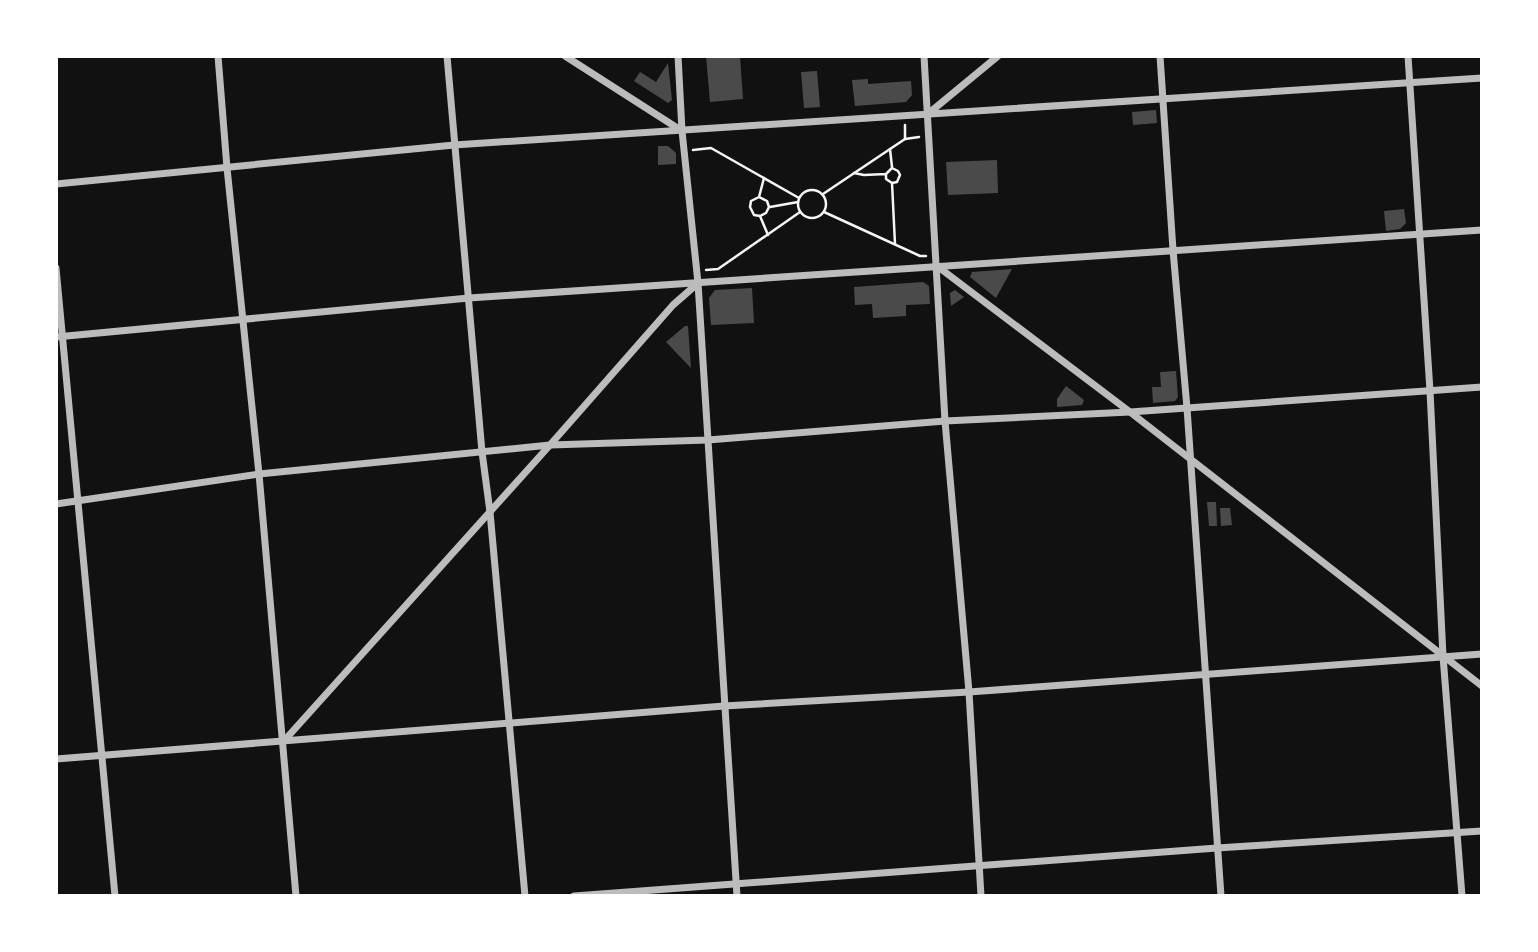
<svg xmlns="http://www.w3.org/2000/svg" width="1538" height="952" viewBox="0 0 1538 952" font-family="Jost,sans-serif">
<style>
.building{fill:#4a4a4a}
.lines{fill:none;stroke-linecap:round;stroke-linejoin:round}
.path{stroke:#f5f5f5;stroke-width:2.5}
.minor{stroke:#bcbcbc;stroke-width:7}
</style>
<rect width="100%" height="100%" fill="#111"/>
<g class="building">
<polygon points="706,56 740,56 743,99 710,102"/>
<polygon points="668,63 672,100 668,103 634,81 640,72 656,82"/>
<polygon points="817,71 820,107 804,108 801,72"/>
<polygon points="868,79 868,84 911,81 912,95 906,102 855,106 852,80"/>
<polygon points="1156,110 1157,123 1133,125 1132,112"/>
<polygon points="658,146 668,146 676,153 676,164 658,165"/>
<polygon points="997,160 998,193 948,195 946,162"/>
<polygon points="1404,209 1406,223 1400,229 1386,231 1384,211"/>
<polygon points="1012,269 996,298 970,277 972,272"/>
<polygon points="923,282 929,286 930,304 906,305 906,316 873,318 872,304 855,305 854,287"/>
<polygon points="752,288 754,323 711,325 709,298 715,290"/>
<polygon points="955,290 964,297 951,306 950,293"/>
<polygon points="685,326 688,326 691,368 666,342"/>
<polygon points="1176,371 1178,397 1175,401 1153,403 1152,387 1161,387 1160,372"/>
<polygon points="1066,386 1084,400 1082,405 1057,407 1057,399"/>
<polygon points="1207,502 1216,502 1217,526 1209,526"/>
<polygon points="1220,508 1230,508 1232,525 1221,526"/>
</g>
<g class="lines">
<g class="path">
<polyline points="905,139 919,137"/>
<polyline points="890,149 892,167"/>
<polyline points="693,150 711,148 799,198"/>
<polyline points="854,173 864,175 886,174 892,168 898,171 900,175 897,182 892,183 886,179 886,174"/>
<polyline points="892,183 895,244"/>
<circle cx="812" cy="204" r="14"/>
<polyline points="823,194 905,139 905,125"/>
<polyline points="759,197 767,201 769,207 766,213 760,216 754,215 750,207 751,201 759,197 764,178"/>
<polyline points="770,207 798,202"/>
<polyline points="824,212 920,256 926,256"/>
<polyline points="760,216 768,235"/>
<polyline points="706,270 718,269 800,212"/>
</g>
<g class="minor">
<polyline points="218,56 227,168 259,474 296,896"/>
<polyline points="447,56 482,452 490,512 525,896"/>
<polyline points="565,56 682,131"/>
<polyline points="678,56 682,131 698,283 737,896"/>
<polyline points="924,56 945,421 969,692 981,896"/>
<polyline points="1160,56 1173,250 1187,408 1221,896"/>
<polyline points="1408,56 1430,391 1443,656 1462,896"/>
<polyline points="929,113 998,56"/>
<polyline points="56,184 454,145 1482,78"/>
<polyline points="937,266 1130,412 1482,686"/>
<polyline points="56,268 115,896"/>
<polyline points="56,337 469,298 1482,230"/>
<polyline points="56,504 259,474 550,445 708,440 945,421 1130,412 1482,387"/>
<polyline points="283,742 550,445 673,305 697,284"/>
<polyline points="56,759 724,706 969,692 1482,654"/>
<polyline points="574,896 1217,848 1482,831"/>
</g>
</g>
<rect width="1538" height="952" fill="none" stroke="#ffffff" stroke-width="116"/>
</svg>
